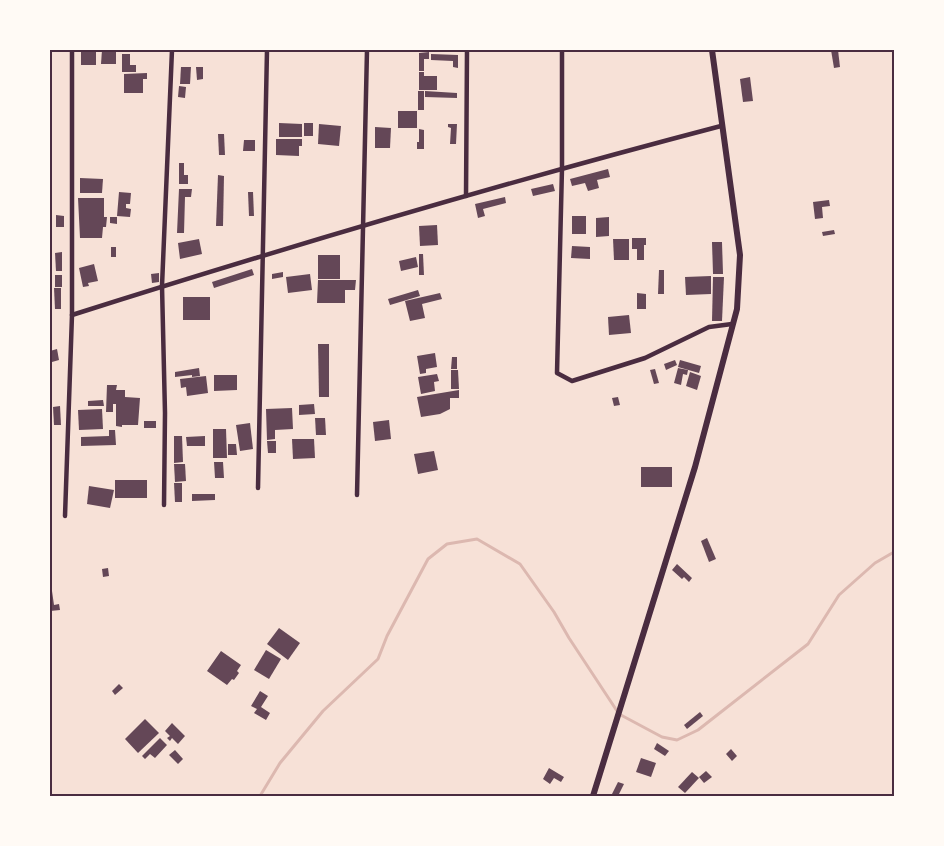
<svg xmlns="http://www.w3.org/2000/svg" width="944" height="846" viewBox="0 0 944 846" font-family="'PT Sans Narrow',sans-serif">
<style>
.lines{fill:none;stroke-linecap:round;stroke-linejoin:round}
.stream{stroke:#dcb8b0;stroke-width:3}
.building{fill:#644757}
.minor{stroke:#4a2c40;stroke-width:4.5}
.secondary{stroke:#4a2c40;stroke-width:6}
.neatline{fill:none;stroke:#4a2c40;stroke-width:2}
</style>
<rect width="100%" height="100%" fill="#f7e1d7"/>
<g class="lines">
<polyline class="stream" points="260,796 280,763 323,711 378,659 387,636 428,559 447,544 477,539 520,564 554,612 569,638 619,714 662,737 677,740 698,730 808,644 839,595 875,563 894,552"/>
</g>
<g class="building">
<rect x="81" y="50" width="15" height="15"/>
<polygon points="102,50 116,50 116,64 101,64"/>
<polygon points="831,50 838,50 840,67 834,68"/>
<polygon points="429,52 429,59 424,59 424,71 419,71 419,53"/>
<polygon points="122,54 130,54 130,65 136,65 136,72 122,72"/>
<polygon points="431,54 458,55 458,68 453,67 453,61 431,60"/>
<polygon points="181,67 191,67 190,84 180,84"/>
<polygon points="196,67 203,67 203,79 197,80"/>
<polygon points="419,72 424,72 424,76 437,76 437,90 419,90"/>
<polygon points="147,73 147,79 143,79 143,93 124,93 124,74"/>
<polygon points="750,77 753,101 743,102 740,79"/>
<polygon points="179,86 186,87 185,98 178,97"/>
<rect x="418" y="91" width="6" height="19"/>
<polygon points="425,91 457,93 457,98 425,97"/>
<rect x="398" y="111" width="19" height="17"/>
<polygon points="279,123 302,124 302,137 279,137"/>
<rect x="304" y="123" width="9" height="13"/>
<polygon points="319,124 341,126 339,146 318,144"/>
<polygon points="448,124 457,124 456,144 450,144 451,128 448,127"/>
<polygon points="375,127 391,128 390,148 375,148"/>
<polygon points="419,129 424,130 424,149 417,149 417,142 419,142"/>
<polygon points="218,134 224,134 225,155 219,155"/>
<polygon points="276,139 302,139 302,146 299,146 299,156 276,155"/>
<polygon points="244,140 255,140 255,151 243,151"/>
<polygon points="179,163 184,163 184,175 188,175 188,184 179,184"/>
<polygon points="608,169 610,177 597,180 599,188 588,191 585,183 572,186 570,179"/>
<polygon points="218,175 224,176 223,226 216,226"/>
<polygon points="80,178 103,179 102,193 80,193"/>
<polygon points="553,184 555,191 533,196 531,189"/>
<polygon points="179,189 192,189 191,197 185,197 184,233 177,233"/>
<polygon points="119,192 131,193 130,204 126,204 126,208 131,209 130,217 117,216"/>
<polygon points="248,192 253,192 254,216 249,216"/>
<polygon points="505,197 506,203 483,209 485,216 478,218 475,204"/>
<polygon points="78,198 104,198 104,217 107,217 106,227 103,227 102,238 80,238"/>
<polygon points="829,200 830,206 822,207 823,218 815,219 813,202"/>
<polygon points="56,215 64,216 64,227 56,227"/>
<rect x="572" y="216" width="14" height="18"/>
<polygon points="110,217 117,217 117,224 110,223"/>
<polygon points="609,217 609,236 596,237 596,218"/>
<polygon points="437,225 438,245 420,246 419,226"/>
<polygon points="834,230 835,234 823,236 822,232"/>
<polygon points="632,238 646,238 646,245 644,245 644,260 637,260 637,249 632,249"/>
<polygon points="199,239 202,254 180,259 178,243"/>
<polygon points="613,239 629,239 629,260 614,260"/>
<polygon points="712,242 722,242 723,274 713,274"/>
<polygon points="572,246 590,247 590,259 571,258"/>
<rect x="111" y="247" width="5" height="10"/>
<polygon points="62,252 62,271 56,271 55,253"/>
<polygon points="419,254 423,254 424,275 419,275"/>
<rect x="318" y="255" width="22" height="24"/>
<polygon points="416,257 418,267 401,271 399,261"/>
<polygon points="94,264 98,281 88,283 89,286 83,287 79,268"/>
<polygon points="252,269 254,275 214,288 212,282"/>
<polygon points="659,270 664,270 664,294 658,294"/>
<polygon points="283,272 283,277 272,279 272,274"/>
<polygon points="159,273 159,282 152,283 151,274"/>
<polygon points="310,274 312,290 288,293 286,277"/>
<rect x="55" y="275" width="7" height="12"/>
<polygon points="711,276 711,294 686,295 685,277"/>
<polygon points="713,277 724,277 722,321 712,321"/>
<polygon points="318,280 356,280 355,290 345,290 345,303 317,303"/>
<polygon points="54,288 61,288 61,309 55,309"/>
<polygon points="418,290 420,296 390,305 388,299"/>
<polygon points="440,293 442,299 422,304 425,318 410,321 405,301"/>
<polygon points="637,293 646,294 646,309 637,309"/>
<rect x="183" y="297" width="27" height="23"/>
<polygon points="629,315 631,333 609,335 608,317"/>
<polygon points="318,344 329,344 329,397 319,397"/>
<polygon points="57,349 59,360 52,362 50,351"/>
<polygon points="435,353 437,367 426,369 426,373 420,374 417,356"/>
<polygon points="452,357 457,357 457,369 451,369"/>
<polygon points="675,360 677,365 666,370 664,364"/>
<polygon points="680,360 701,366 699,373 678,367"/>
<polygon points="199,368 200,376 192,377 192,375 175,377 175,372"/>
<polygon points="678,368 688,370 687,375 683,374 681,385 674,383"/>
<polygon points="655,369 659,383 654,384 650,370"/>
<polygon points="451,370 458,370 459,389 451,389"/>
<polygon points="690,372 701,376 697,390 686,386"/>
<polygon points="437,374 439,381 434,382 435,391 421,394 418,377"/>
<polygon points="214,375 237,375 237,390 214,391"/>
<polygon points="206,376 208,393 187,396 186,387 181,388 180,379"/>
<polygon points="107,385 117,385 116,390 125,390 125,397 140,398 138,425 122,425 122,427 116,426 116,404 113,404 113,412 106,412"/>
<polygon points="459,390 459,398 450,398 450,409 440,414 421,417 417,397"/>
<polygon points="618,397 620,405 614,406 612,398"/>
<polygon points="103,400 104,406 88,406 88,401"/>
<polygon points="314,404 315,414 299,415 299,405"/>
<polygon points="60,406 61,425 54,425 53,407"/>
<polygon points="292,408 293,429 275,430 275,439 267,440 266,409"/>
<polygon points="102,409 103,429 79,430 78,410"/>
<polygon points="315,418 325,418 326,435 316,435"/>
<polygon points="389,420 391,439 375,441 373,422"/>
<rect x="144" y="421" width="12" height="7"/>
<polygon points="250,423 253,449 240,451 236,425"/>
<polygon points="213,429 226,429 227,458 213,458"/>
<polygon points="109,430 115,430 116,445 81,446 81,437 109,436"/>
<polygon points="174,436 182,436 183,462 174,463"/>
<polygon points="205,436 205,446 187,446 186,437"/>
<polygon points="292,439 314,439 315,458 293,459"/>
<polygon points="267,441 276,441 276,453 268,453"/>
<polygon points="228,444 236,444 237,455 228,455"/>
<polygon points="434,451 438,470 418,474 414,454"/>
<polygon points="214,462 223,462 224,478 215,478"/>
<polygon points="174,464 185,464 186,481 175,482"/>
<rect x="641" y="467" width="31" height="20"/>
<rect x="115" y="480" width="32" height="18"/>
<polygon points="174,483 182,483 182,502 175,502"/>
<polygon points="89,486 114,490 110,508 87,504"/>
<polygon points="192,494 215,494 215,500 192,501"/>
<polygon points="707,538 716,559 709,562 701,541"/>
<polygon points="677,564 692,578 689,582 684,577 682,579 672,570"/>
<polygon points="108,568 109,576 103,577 102,569"/>
<polygon points="52,591 54,605 59,604 60,610 50,611 50,592"/>
<polygon points="279,628 300,643 288,660 267,644"/>
<polygon points="266,650 281,659 269,679 254,670"/>
<polygon points="221,651 241,665 237,671 239,673 234,680 232,679 227,685 207,671"/>
<polygon points="119,684 123,688 115,695 112,691"/>
<polygon points="260,691 268,696 261,707 270,713 266,720 254,713 257,709 251,706"/>
<polygon points="700,712 703,716 687,729 684,725"/>
<polygon points="145,719 159,733 138,753 125,739"/>
<polygon points="172,723 185,736 178,744 172,738 170,741 167,738 170,736 165,731"/>
<polygon points="160,738 167,745 155,758 150,754 145,759 142,756"/>
<polygon points="657,743 669,751 665,756 654,749"/>
<polygon points="731,749 737,756 732,761 726,754"/>
<polygon points="175,750 183,759 178,764 169,755"/>
<polygon points="641,758 656,763 651,777 636,772"/>
<polygon points="549,768 564,777 561,782 554,778 550,784 543,779"/>
<polygon points="706,771 712,777 704,783 699,777"/>
<polygon points="692,772 699,778 685,793 678,787"/>
<polygon points="618,782 624,784 618,796 611,796"/>
</g>
<g class="lines">
<g class="minor">
<polyline points="562,50 562,168 557,373 572,381 645,358 709,327 732,324"/>
<polyline points="466,196 467,50"/>
<path d="M72,315C287,247 503,183 721,126"/>
<polyline points="258,488 267,50"/>
<polyline points="357,495 367,50"/>
<polyline points="164,505 165,413 162,286 172,50"/>
<polyline points="65,516 72,315 72,50"/>
</g>
<polyline class="secondary" points="593,796 695,467 737,309 740,255 712,50"/>
</g>
<rect width="944" height="846" fill="none" stroke="#fffaf5" stroke-width="102"/>
<rect x="51" y="51" width="842" height="744" class="neatline"/>
</svg>
